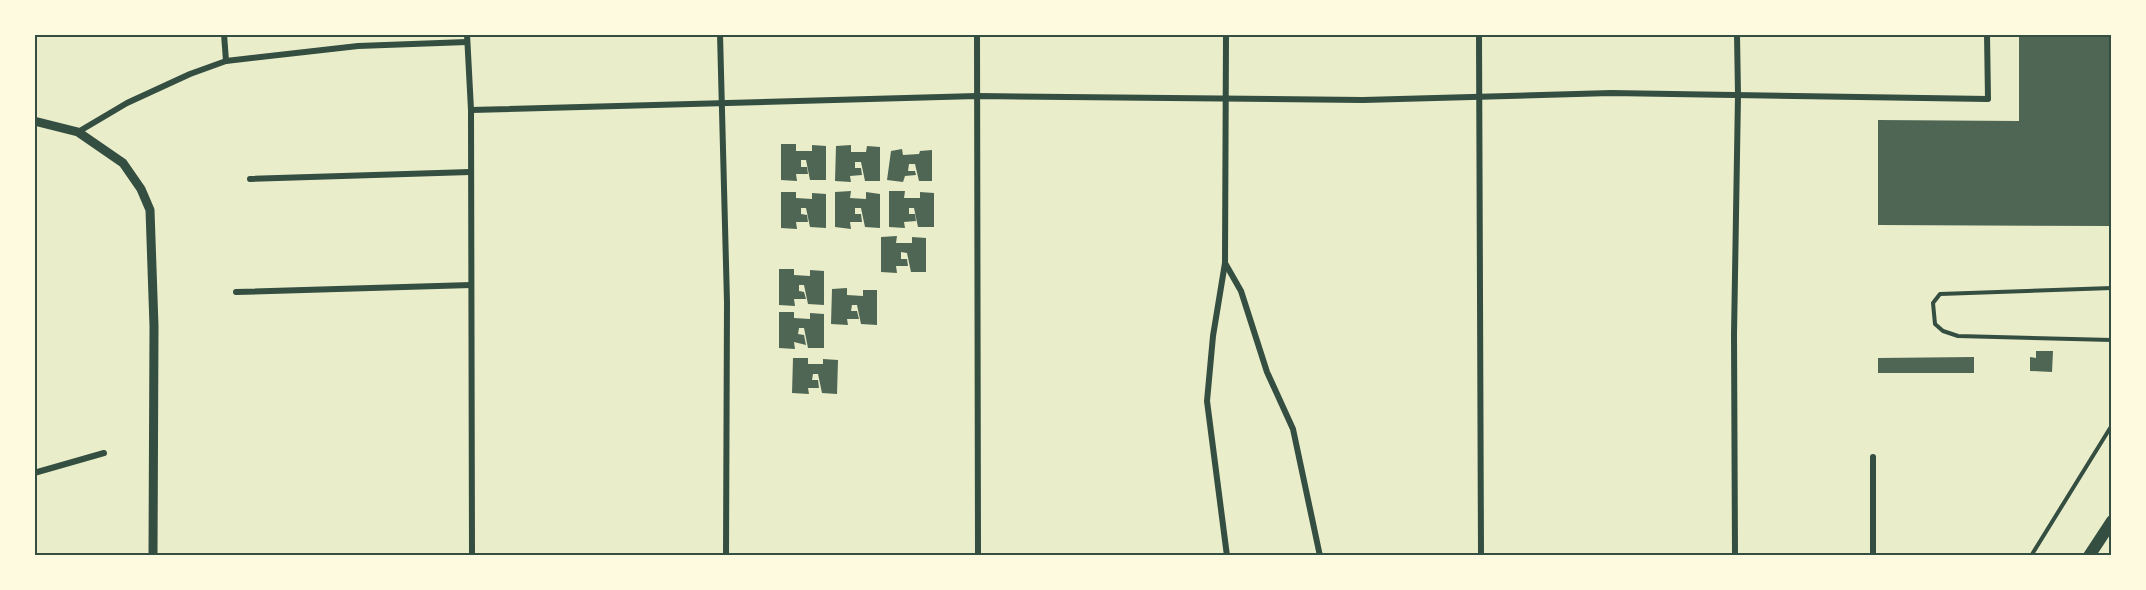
<svg xmlns="http://www.w3.org/2000/svg" width="2146" height="590" viewBox="0 0 2146 590" font-family="Georgia,serif">
<style>
.building{fill:#4f6655}
.lines{fill:none;stroke-linecap:round;stroke-linejoin:round}
.service{stroke:#344e41;stroke-width:4}
.minor{stroke:#344e41;stroke-width:6}
.tertiary{stroke:#344e41;stroke-width:9}
.trunk{stroke:#344e41;stroke-width:12}
.neatline{fill:none;stroke:#344e41;stroke-width:2}
</style>
<rect width="100%" height="100%" fill="#e9edc9"/>
<g class="building">
<polygon points="2019,34 2112,34 2112,226 1878,225 1878,120 2019,121"/>
<polygon points="781,144 796,144 796,151 812,151 812,145 826,146 826,180 810,180 806,160 801,160 801,167 807,167 808,174 796,174 797,181 781,180"/>
<polygon points="851,145 851,152 866,152 867,146 880,147 880,181 865,181 861,162 855,162 855,168 861,168 862,175 850,176 851,182 835,181 836,146"/>
<polygon points="902,149 903,155 919,154 920,151 932,150 932,181 919,181 915,164 909,164 908,171 915,171 916,175 905,176 903,182 887,180 891,151"/>
<polygon points="851,191 850,198 866,199 866,192 880,194 880,228 865,227 861,208 855,208 855,214 861,214 862,222 850,222 851,229 835,227 835,192"/>
<polygon points="889,191 905,191 904,198 920,198 920,192 934,193 934,227 918,227 914,208 909,208 909,214 915,214 916,221 904,222 905,228 889,227"/>
<polygon points="781,192 796,192 796,198 812,199 812,193 826,194 826,228 810,227 806,208 801,208 801,214 807,215 808,222 796,222 797,229 781,228"/>
<polygon points="897,236 896,243 912,243 912,237 926,238 926,272 911,272 907,253 901,252 901,259 907,259 908,266 896,266 897,273 881,272 881,237"/>
<polygon points="779,269 794,269 794,275 810,276 810,270 824,271 824,305 808,304 804,285 799,285 799,291 804,292 806,299 794,299 795,306 779,305"/>
<polygon points="847,288 847,295 863,296 863,290 877,290 877,325 861,324 857,305 852,305 851,311 857,311 859,319 847,319 848,325 831,324 832,289"/>
<polygon points="779,312 794,312 794,318 810,319 810,313 824,314 824,348 808,348 804,328 799,328 798,334 804,335 806,345 794,342 795,349 779,348"/>
<polygon points="2036,351 2053,351 2052,372 2030,371 2030,357 2036,358"/>
<polygon points="1974,357 1974,373 1878,373 1878,358"/>
<polygon points="793,358 808,358 808,364 823,364 823,359 838,360 837,394 822,393 818,374 813,374 812,380 818,380 819,388 808,388 809,394 792,393"/>
</g>
<g class="lines">
<g class="service">
<polyline points="2112,288 1940,294 1933,303 1935,324 1943,331 1958,336 2112,340"/>
<polyline points="2031,556 2112,425"/>
</g>
<g class="minor">
<polyline points="224,34 226,61"/>
<polyline points="467,34 471,110 472,556"/>
<polyline points="720,34 727,302 726,556"/>
<polyline points="977,34 978,556"/>
<polyline points="1226,34 1225,263 1213,336 1207,401 1227,556"/>
<polyline points="1479,34 1481,556"/>
<polyline points="471,110 977,96 1363,100 1611,93 1988,99 1987,34"/>
<polyline points="78,132 127,103 190,74 226,61 358,46 467,42"/>
<polyline points="250,179 470,172"/>
<polyline points="1225,263 1241,291 1267,372 1293,429 1320,556"/>
<polyline points="236,292 471,285"/>
<polyline points="34,473 104,453"/>
<polyline points="1735,556 1734,335 1738,95 1737,34"/>
<polyline points="1873,556 1873,457"/>
</g>
<polyline class="tertiary" points="34,121 78,132 123,163 141,189 150,210 154,326 153,556"/>
<polyline class="trunk" points="2089,556 2112,521"/>
</g>
<rect width="2146" height="590" fill="none" stroke="#fefae0" stroke-width="72"/>
<rect x="36" y="36" width="2074" height="518" class="neatline"/>
</svg>
